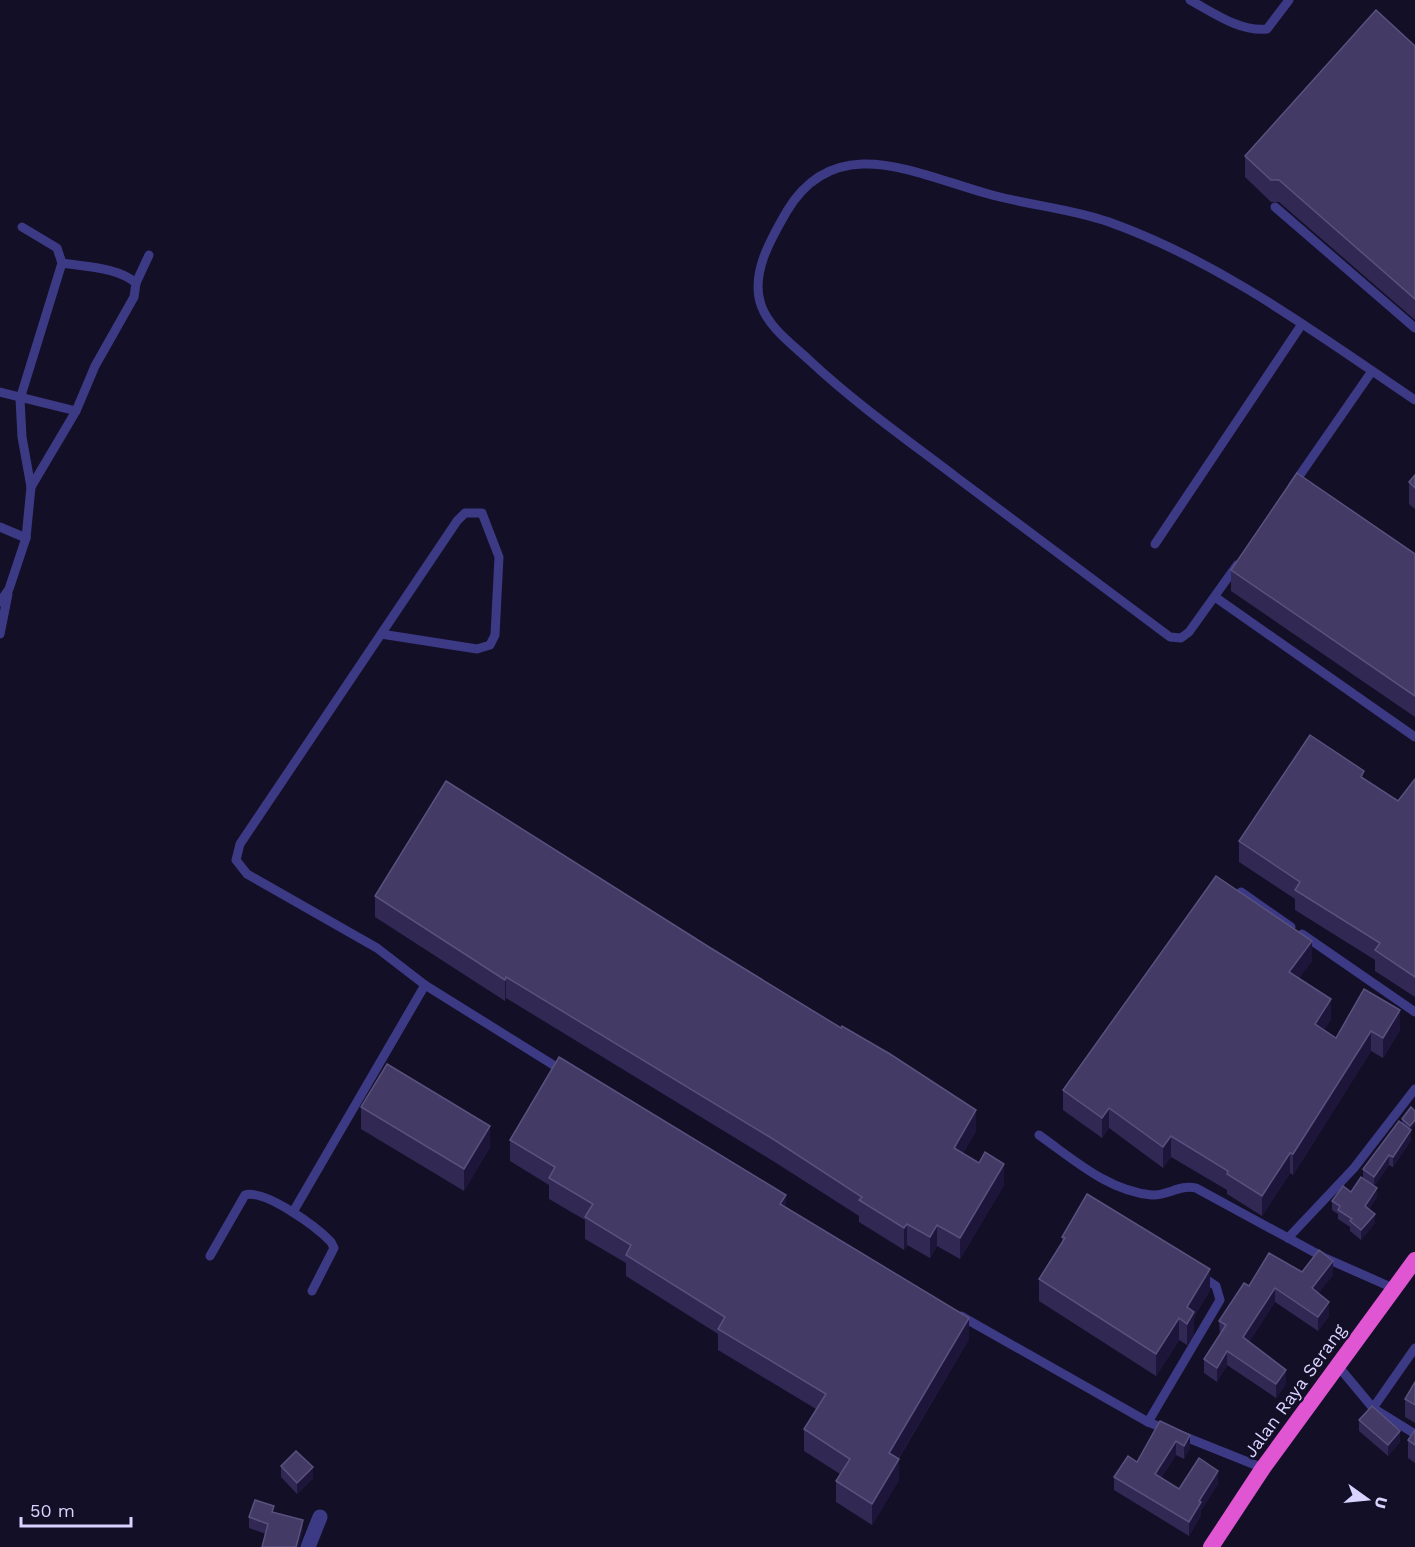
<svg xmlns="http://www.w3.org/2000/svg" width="1415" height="1547" viewBox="0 0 1415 1547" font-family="'Work Sans',sans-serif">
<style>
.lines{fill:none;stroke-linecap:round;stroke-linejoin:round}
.service{stroke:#3d3a85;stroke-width:9}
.minor{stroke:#3d3a85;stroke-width:15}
.trunk{stroke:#e055d1;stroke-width:16}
.wall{fill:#312854}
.shaded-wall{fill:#1d163a}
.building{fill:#433a66;stroke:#5a527e;stroke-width:1.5}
.labels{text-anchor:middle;stroke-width:5;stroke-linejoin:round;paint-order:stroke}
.street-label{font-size:18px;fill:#d9d4ff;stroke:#130f26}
</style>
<rect width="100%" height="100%" fill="#130f26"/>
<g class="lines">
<g class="service">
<path d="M1190,0C1214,13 1240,32 1267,29L1289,0"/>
<polyline points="1275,207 1415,328"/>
<polyline points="136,283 149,255"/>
<polyline points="0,392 76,411"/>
<polyline points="1293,485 1372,371"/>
<path d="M31,487L76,411L95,366L134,297L136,283C117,267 86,267 62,263"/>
<polyline points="0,527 26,538"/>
<polyline points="1155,544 1302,324"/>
<path d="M1237,565L1189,632L1181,638L1170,637C1099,584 1027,530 956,477C906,439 855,403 809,360C792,344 769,328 761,305C750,273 772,237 787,211C835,131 914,173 985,193C1025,205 1070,208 1109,222C1221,262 1317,334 1415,400"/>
<polyline points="1215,597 1415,737"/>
<polyline points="0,602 9,589 26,538 31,487 22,437 20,399 62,263 57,248 22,227"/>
<polyline points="0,634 8,594"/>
<polyline points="381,634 477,649 490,645 495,635 499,557 482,513 465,513 457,521 240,844 236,860 247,874 377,948 425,985 563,1071"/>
<polyline points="1241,892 1291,927"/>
<polyline points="1302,934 1415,1012"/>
<path d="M1039,1135C1073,1159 1108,1191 1152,1195C1167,1196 1180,1184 1196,1188L1323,1257L1393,1288"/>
<polyline points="293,1212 425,985"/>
<polyline points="1288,1238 1354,1168 1415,1089"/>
<path d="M210,1256L245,1195C265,1189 317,1227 331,1242L334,1248L312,1291"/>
<polyline points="961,1316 1148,1422 1263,1468"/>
<polyline points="1338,1366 1373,1408 1415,1434"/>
<polyline points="1373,1408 1415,1348"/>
<polyline points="1148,1422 1220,1300 1216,1286 1201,1276"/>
</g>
<polyline class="minor" points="308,1547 320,1517"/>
<polyline class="trunk" points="1211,1547 1263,1468 1415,1260"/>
</g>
<g class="wall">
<polygon points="1415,46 1415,320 1279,202 1271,202 1245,177 1245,156"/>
<polygon points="1415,475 1415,509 1409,504 1409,482"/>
<polygon points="1415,554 1415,717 1231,591 1231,570"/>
<polygon points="1364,779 1398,801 1415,779 1415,997 1375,971 1375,960 1295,910 1295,899 1239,862 1239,841"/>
<polygon points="375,896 976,1131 963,1153 1004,1185 960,1259 937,1246 930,1258 907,1245 904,1250 859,1222 859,1216 773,1161 506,998 505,1001 375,917"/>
<polygon points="1312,961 1299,978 1331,1019 1324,1030 1336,1038 1364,989 1400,1030 1383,1058 1371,1051 1293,1175 1290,1173 1262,1216 1227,1194 1227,1190 1171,1157 1163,1168 1109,1128 1102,1138 1063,1110 1063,1090"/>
<polygon points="361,1107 490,1147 464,1191 361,1129"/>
<polygon points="1411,1107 1411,1140 1393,1167 1389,1165 1374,1186 1377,1197 1369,1209 1375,1223 1361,1240 1350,1231 1350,1227 1338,1219 1338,1214 1332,1210 1332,1201 1351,1192 1363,1178 1363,1169 1402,1123 1402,1119"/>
<polygon points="510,1140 786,1207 969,1339 899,1458 899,1480 872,1525 836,1502 836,1481 840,1474 804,1451 804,1429 816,1409 718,1350 718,1334 626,1276 626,1263 585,1239 585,1220 549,1199 549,1185 510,1161"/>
<polygon points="1062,1237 1210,1290 1194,1317 1194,1334 1187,1345 1179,1340 1156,1376 1039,1301 1039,1279 1062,1243"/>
<polygon points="1302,1272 1333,1275 1318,1293 1329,1316 1318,1331 1275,1302 1249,1342 1286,1384 1276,1398 1227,1365 1217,1382 1204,1373 1204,1359 1220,1335 1219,1321 1249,1286"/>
<polygon points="1415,1382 1415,1423 1405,1417 1405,1399"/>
<polygon points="1359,1420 1400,1442 1388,1456 1359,1431"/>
<polygon points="1160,1421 1190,1448 1184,1459 1176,1455 1161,1478 1179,1489 1218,1484 1201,1510 1201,1515 1189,1536 1114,1490 1114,1477 1137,1462"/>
<polygon points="1415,1430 1415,1463 1408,1458 1408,1440"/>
<polygon points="281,1466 313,1478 297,1494 281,1477"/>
<polygon points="274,1512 303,1531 266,1534 249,1528 249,1517"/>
</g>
<g class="shaded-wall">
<polygon points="1312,941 1312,961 1289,992 1289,972"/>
<polygon points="506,977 506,998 505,1001 505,980"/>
<polygon points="1331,999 1331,1019 1315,1045 1315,1024"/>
<polygon points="1400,1010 1400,1030 1383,1058 1383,1038"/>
<polygon points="1371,1031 1371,1051 1293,1175 1293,1154"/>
<polygon points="1109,1108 1109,1128 1102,1138 1102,1118"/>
<polygon points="976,1110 976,1131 954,1169 954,1148"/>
<polygon points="1415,1120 1415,1125 1411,1131 1411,1140 1393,1167 1393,1157 1410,1131 1410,1126"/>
<polygon points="490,1126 490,1147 464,1191 464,1169"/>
<polygon points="1171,1136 1171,1157 1163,1168 1163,1147"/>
<polygon points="1290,1153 1290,1173 1262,1216 1262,1196"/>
<polygon points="1389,1155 1389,1165 1374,1186 1374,1177"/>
<polygon points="1004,1164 1004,1185 960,1259 960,1238"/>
<polygon points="1377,1188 1377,1197 1365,1215 1365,1206"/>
<polygon points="786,1195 786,1216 780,1204"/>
<polygon points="1375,1214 1375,1223 1361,1240 1361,1230"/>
<polygon points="907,1224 907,1245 904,1250 904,1228"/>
<polygon points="937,1225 937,1246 930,1258 930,1237"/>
<polygon points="1333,1261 1333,1275 1312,1302 1312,1288"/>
<polygon points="1210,1269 1210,1290 1194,1317 1194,1334 1187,1345 1187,1307"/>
<polygon points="1275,1288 1275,1302 1243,1351 1243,1337"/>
<polygon points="1329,1302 1329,1316 1318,1331 1318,1317"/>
<polygon points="969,1318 969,1339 889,1474 889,1453"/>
<polygon points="1179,1318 1179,1340 1156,1376 1156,1354"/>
<polygon points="1227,1351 1227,1365 1217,1382 1217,1368"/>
<polygon points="1286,1370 1286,1384 1276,1398 1276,1384"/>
<polygon points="1400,1431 1400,1442 1388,1456 1388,1445"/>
<polygon points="1190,1435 1190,1448 1184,1459 1184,1446"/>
<polygon points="1176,1441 1176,1455 1155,1487 1155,1474"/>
<polygon points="899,1459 899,1480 872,1525 872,1504"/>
<polygon points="313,1467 313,1478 297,1494 297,1483"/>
<polygon points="1218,1471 1218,1484 1201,1510 1201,1515 1189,1536 1189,1522 1199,1501"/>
<polygon points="303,1520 303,1531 299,1547 296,1547"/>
</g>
<g class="building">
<polygon points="1376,10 1415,46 1415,299 1279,180 1271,180 1245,156"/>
<polygon points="1297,473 1415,554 1415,696 1231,570"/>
<polygon points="1415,475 1415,488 1409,482"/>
<polygon points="1310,735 1364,771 1361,777 1398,801 1415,779 1415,977 1375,950 1380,943 1295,890 1300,882 1239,841"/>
<polygon points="446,781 709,947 841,1028 842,1026 890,1054 976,1110 954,1148 979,1163 985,1152 1004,1164 960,1238 937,1225 930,1237 907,1224 904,1228 859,1200 862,1197 773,1139 506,977 505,980 375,896"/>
<polygon points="1216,876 1312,941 1289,972 1331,999 1315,1024 1336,1038 1364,989 1400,1010 1383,1038 1371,1031 1293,1154 1290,1153 1262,1196 1227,1174 1228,1171 1171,1136 1163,1147 1109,1108 1102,1118 1063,1090"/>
<polygon points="559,1057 786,1195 780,1204 969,1318 889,1453 899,1459 872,1504 836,1481 850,1459 804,1429 826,1394 718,1329 725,1317 626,1255 631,1245 585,1217 593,1204 549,1178 555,1167 510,1140"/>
<polygon points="387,1064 490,1126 464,1169 361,1107"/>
<polygon points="1411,1107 1415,1111 1415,1120 1410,1126 1402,1119"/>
<polygon points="1399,1121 1411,1130 1393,1157 1389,1155 1374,1177 1363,1169"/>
<polygon points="1361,1177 1377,1188 1365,1206 1375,1214 1361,1230 1350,1221 1352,1219 1338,1210 1340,1206 1332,1201 1343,1186 1351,1192"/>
<polygon points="1087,1194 1210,1269 1187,1307 1194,1312 1187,1324 1179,1318 1156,1354 1039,1279 1065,1238 1062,1237"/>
<polygon points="1319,1250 1333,1261 1312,1288 1329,1302 1318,1317 1275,1288 1243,1337 1286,1370 1276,1384 1227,1351 1217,1368 1204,1359 1226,1325 1219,1321 1244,1283 1249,1286 1269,1253 1302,1272"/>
<polygon points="1415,1382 1415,1405 1405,1399"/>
<polygon points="1372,1406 1400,1431 1388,1445 1359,1420"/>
<polygon points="1160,1421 1190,1435 1184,1446 1176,1441 1155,1474 1179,1489 1199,1458 1218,1471 1199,1501 1201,1502 1189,1522 1114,1477 1128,1456 1137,1462"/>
<polygon points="1415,1430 1415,1445 1408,1440"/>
<polygon points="296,1451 313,1467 297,1483 281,1466"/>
<polygon points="255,1500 274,1506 272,1512 303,1520 296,1547 262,1547 268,1524 249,1517"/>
</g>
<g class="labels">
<g class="street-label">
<text transform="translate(1295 1391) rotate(-54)" y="6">Jalan Raya Serang</text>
</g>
</g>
<g transform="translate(1367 1499) rotate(105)" stroke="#130f26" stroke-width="4.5" paint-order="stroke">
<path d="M0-4.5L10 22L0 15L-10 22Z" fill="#d9d4ff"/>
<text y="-9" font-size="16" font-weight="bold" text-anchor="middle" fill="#d9d4ff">U</text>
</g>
<path d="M21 1517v9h110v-9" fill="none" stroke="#d9d4ff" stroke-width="3"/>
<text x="30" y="1517" font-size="18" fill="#d9d4ff" stroke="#130f26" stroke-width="4.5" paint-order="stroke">50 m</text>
</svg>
